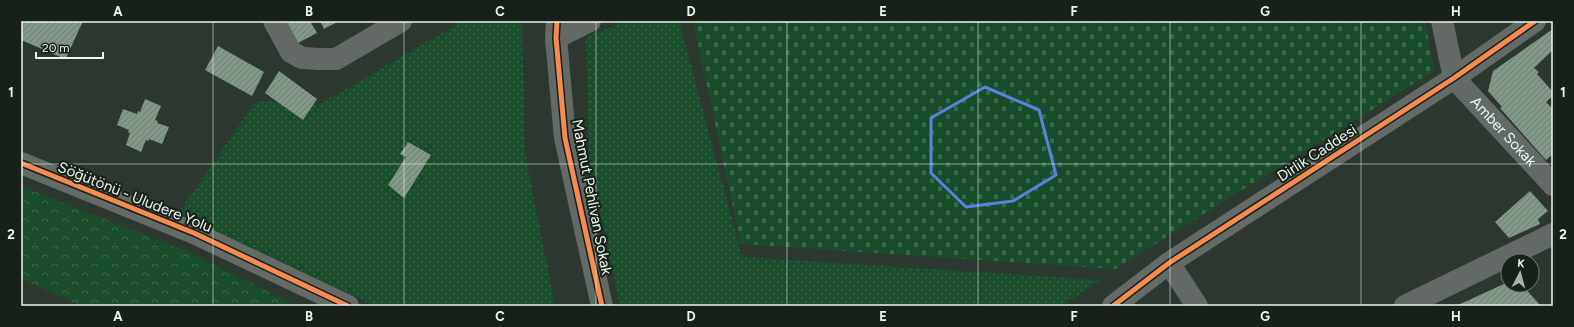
<svg xmlns="http://www.w3.org/2000/svg" width="1574" height="327" viewBox="0 0 1574 327" font-family="Figtree,sans-serif">
<style>
.grass{fill:url(#grass-dots)}
.forest{fill:url(#forest-crowns)}
.cemetery{fill:url(#cemetery-stones)}
.building{fill:url(#building-hatch)}
.lines{fill:none;stroke-linecap:round;stroke-linejoin:round}
.street{stroke:#636964;stroke-width:22}
.secondary{stroke:#646a65;stroke-width:22}
.cycleway-casing{stroke:#172019;stroke-width:8}
.cycleway{stroke:#f68b52;stroke-width:5}
.marked{fill:none;stroke:#5b81df;stroke-width:3;stroke-linejoin:round}
.grid{fill:none;stroke:#ebf8ee;stroke-width:1;stroke-opacity:0.55}
.labels{text-anchor:middle;stroke-width:4;stroke-linejoin:round;paint-order:stroke}
.street-label{font-size:15px;fill:#ebf8ee;stroke:#172019}
.neatline{fill:none;stroke:#ebf8ee;stroke-width:1.5}
.grid-label{font-size:13px;text-anchor:middle;font-weight:bold;fill:#ebf8ee}
</style>
<defs>
<pattern id="grass-dots" width="8" height="8" patternUnits="userSpaceOnUse"><rect width="8" height="8" fill="#194c2b"/><path d="M2 2h.1M6 6h.1" fill="none" stroke="#3b674a" stroke-width="1.8" stroke-linecap="round"/></pattern>
<pattern id="forest-crowns" width="20" height="18" patternUnits="userSpaceOnUse"><rect width="20" height="18" fill="#194c2b"/><path d="M2 6a3 3 0 1 1 6 0M12 15a3 3 0 1 1 6 0" fill="none" stroke="#3b674a"/></pattern>
<pattern id="cemetery-stones" width="16" height="16" patternUnits="userSpaceOnUse"><rect width="16" height="16" fill="#194c2b"/><path d="M2 7V4a2 2 0 0 1 4 0v3zM10 15v-3a2 2 0 0 1 4 0v3z" fill="#3b674a"/></pattern>
<pattern id="building-hatch" width="6" height="6" patternUnits="userSpaceOnUse"><rect width="6" height="6" fill="#839889"/><path d="M-1 1l2-2M0 6l6-6M5 7l2-2" fill="none" stroke="#6e7d72"/></pattern>
</defs>
<rect width="100%" height="100%" fill="#2c382f"/>
<g class="grass">
<polygon points="463,21 522,21 525,153 555,306 375,306 178,214 256,101 319,105"/>
<polygon points="626,21 679,21 742,257 1100,280 1062,306 620,306 589,159 586,37"/>
</g>
<polygon class="forest" points="21,186 193,254 297,306 81,306 21,279"/>
<polygon class="cemetery" points="693,21 1425,21 1434,71 1115,269 741,244"/>
<g class="building">
<polygon points="21,21 83,21 66,58 63,58 21,40"/>
<polygon points="281,21 310,21 317,33 296,44"/>
<polygon points="320,21 339,21 324,29"/>
<polygon points="1553,29 1553,50 1534,68 1539,72 1537,74 1553,92 1553,96 1546,102 1553,109 1553,154 1546,160 1500,108 1502,107 1488,91 1493,71"/>
<polygon points="218,46 264,72 252,96 205,70"/>
<polygon points="279,71 317,99 303,120 265,93"/>
<polygon points="145,99 161,106 155,120 158,121 157,123 169,127 162,144 149,139 149,141 146,140 141,152 126,145 130,133 128,132 129,130 117,125 123,109 137,114 138,111 140,112"/>
<polygon points="408,142 431,155 404,198 388,185 406,157 400,154"/>
<polygon points="1530,191 1548,211 1538,219 1540,224 1509,238 1495,222"/>
<polygon points="1508,282 1508,285 1522,285 1541,306 1456,306"/>
</g>
<g class="lines">
<g class="street">
<polyline points="274,21 291,52 302,58 319,59 336,59 401,21"/>
<polyline points="557,21 556,38 565,138 602,306"/>
<path id="s1" d="M1442,21L1454,78L1553,185"/>
<polyline points="556,38 590,21"/>
<polyline points="1169,263 1197,306"/>
<polyline points="1405,306 1553,234"/>
</g>
<g class="secondary">
<polyline points="21,163 194,233 348,306"/>
<polyline points="1113,306 1169,263 1454,78 1535,21"/>
</g>
<g class="cycleway-casing">
<g id="cycleway">
<polyline points="557,21 556,38 565,138 602,306"/>
<polyline points="21,163 194,233 348,306"/>
<polyline points="1113,306 1169,263 1454,78 1535,21"/>
</g>
</g>
<use href="#cycleway" class="cycleway"/>
</g>
<path class="marked" d="M985,87L1039,110L1056,175L1013,201L966,207L931,173V118Z"/>
<path class="grid" d="M213,21V306M404,21V306M596,21V306M787,21V306M978,21V306M1170,21V306M1361,21V306M21,164H1553"/>
<g class="labels">
<g class="street-label">
<text dy="5" stroke="none"><textPath href="#s1" startOffset="131">Amber Sokak</textPath></text>
<text transform="translate(1317 153) rotate(-33)" y="5">Dirlik Caddesi</text>
<text transform="translate(135 197) rotate(22)" y="5">Söğütönü - Uludere Yolu</text>
<text transform="translate(592 197) rotate(79)" y="5">Mahmut Pehlivan Sokak</text>
</g>
</g>
<rect width="1574" height="327" fill="none" stroke="#172019" stroke-width="44"/>
<g transform="translate(1520 273) rotate(6)"><circle r="19" fill="#172019" stroke="#6c766e"/>
<path d="M0-3L7 15L0 10L-7 15Z" fill="#a8b5ab"/>
<text y="-6" font-size="11" font-weight="bold" text-anchor="middle" fill="#ebf8ee">K</text>
</g>
<path d="M36 52v6h67v-6" fill="none" stroke="#ebf8ee" stroke-width="2"/>
<text x="42" y="52" font-size="12" fill="#ebf8ee" stroke="#172019" stroke-width="3" paint-order="stroke">20 m</text>
<rect x="22" y="22" width="1530" height="283" class="neatline"/>
<g class="grid-label">
<text x="118" y="16">A</text>
<text x="309" y="16">B</text>
<text x="500" y="16">C</text>
<text x="691" y="16">D</text>
<text x="883" y="16">E</text>
<text x="1074" y="16">F</text>
<text x="1265" y="16">G</text>
<text x="1456" y="16">H</text>
<text x="11" y="97">1</text>
<text x="1563" y="97">1</text>
<text x="11" y="239">2</text>
<text x="1563" y="239">2</text>
<text x="118" y="321">A</text>
<text x="309" y="321">B</text>
<text x="500" y="321">C</text>
<text x="691" y="321">D</text>
<text x="883" y="321">E</text>
<text x="1074" y="321">F</text>
<text x="1265" y="321">G</text>
<text x="1456" y="321">H</text>
</g>
</svg>
